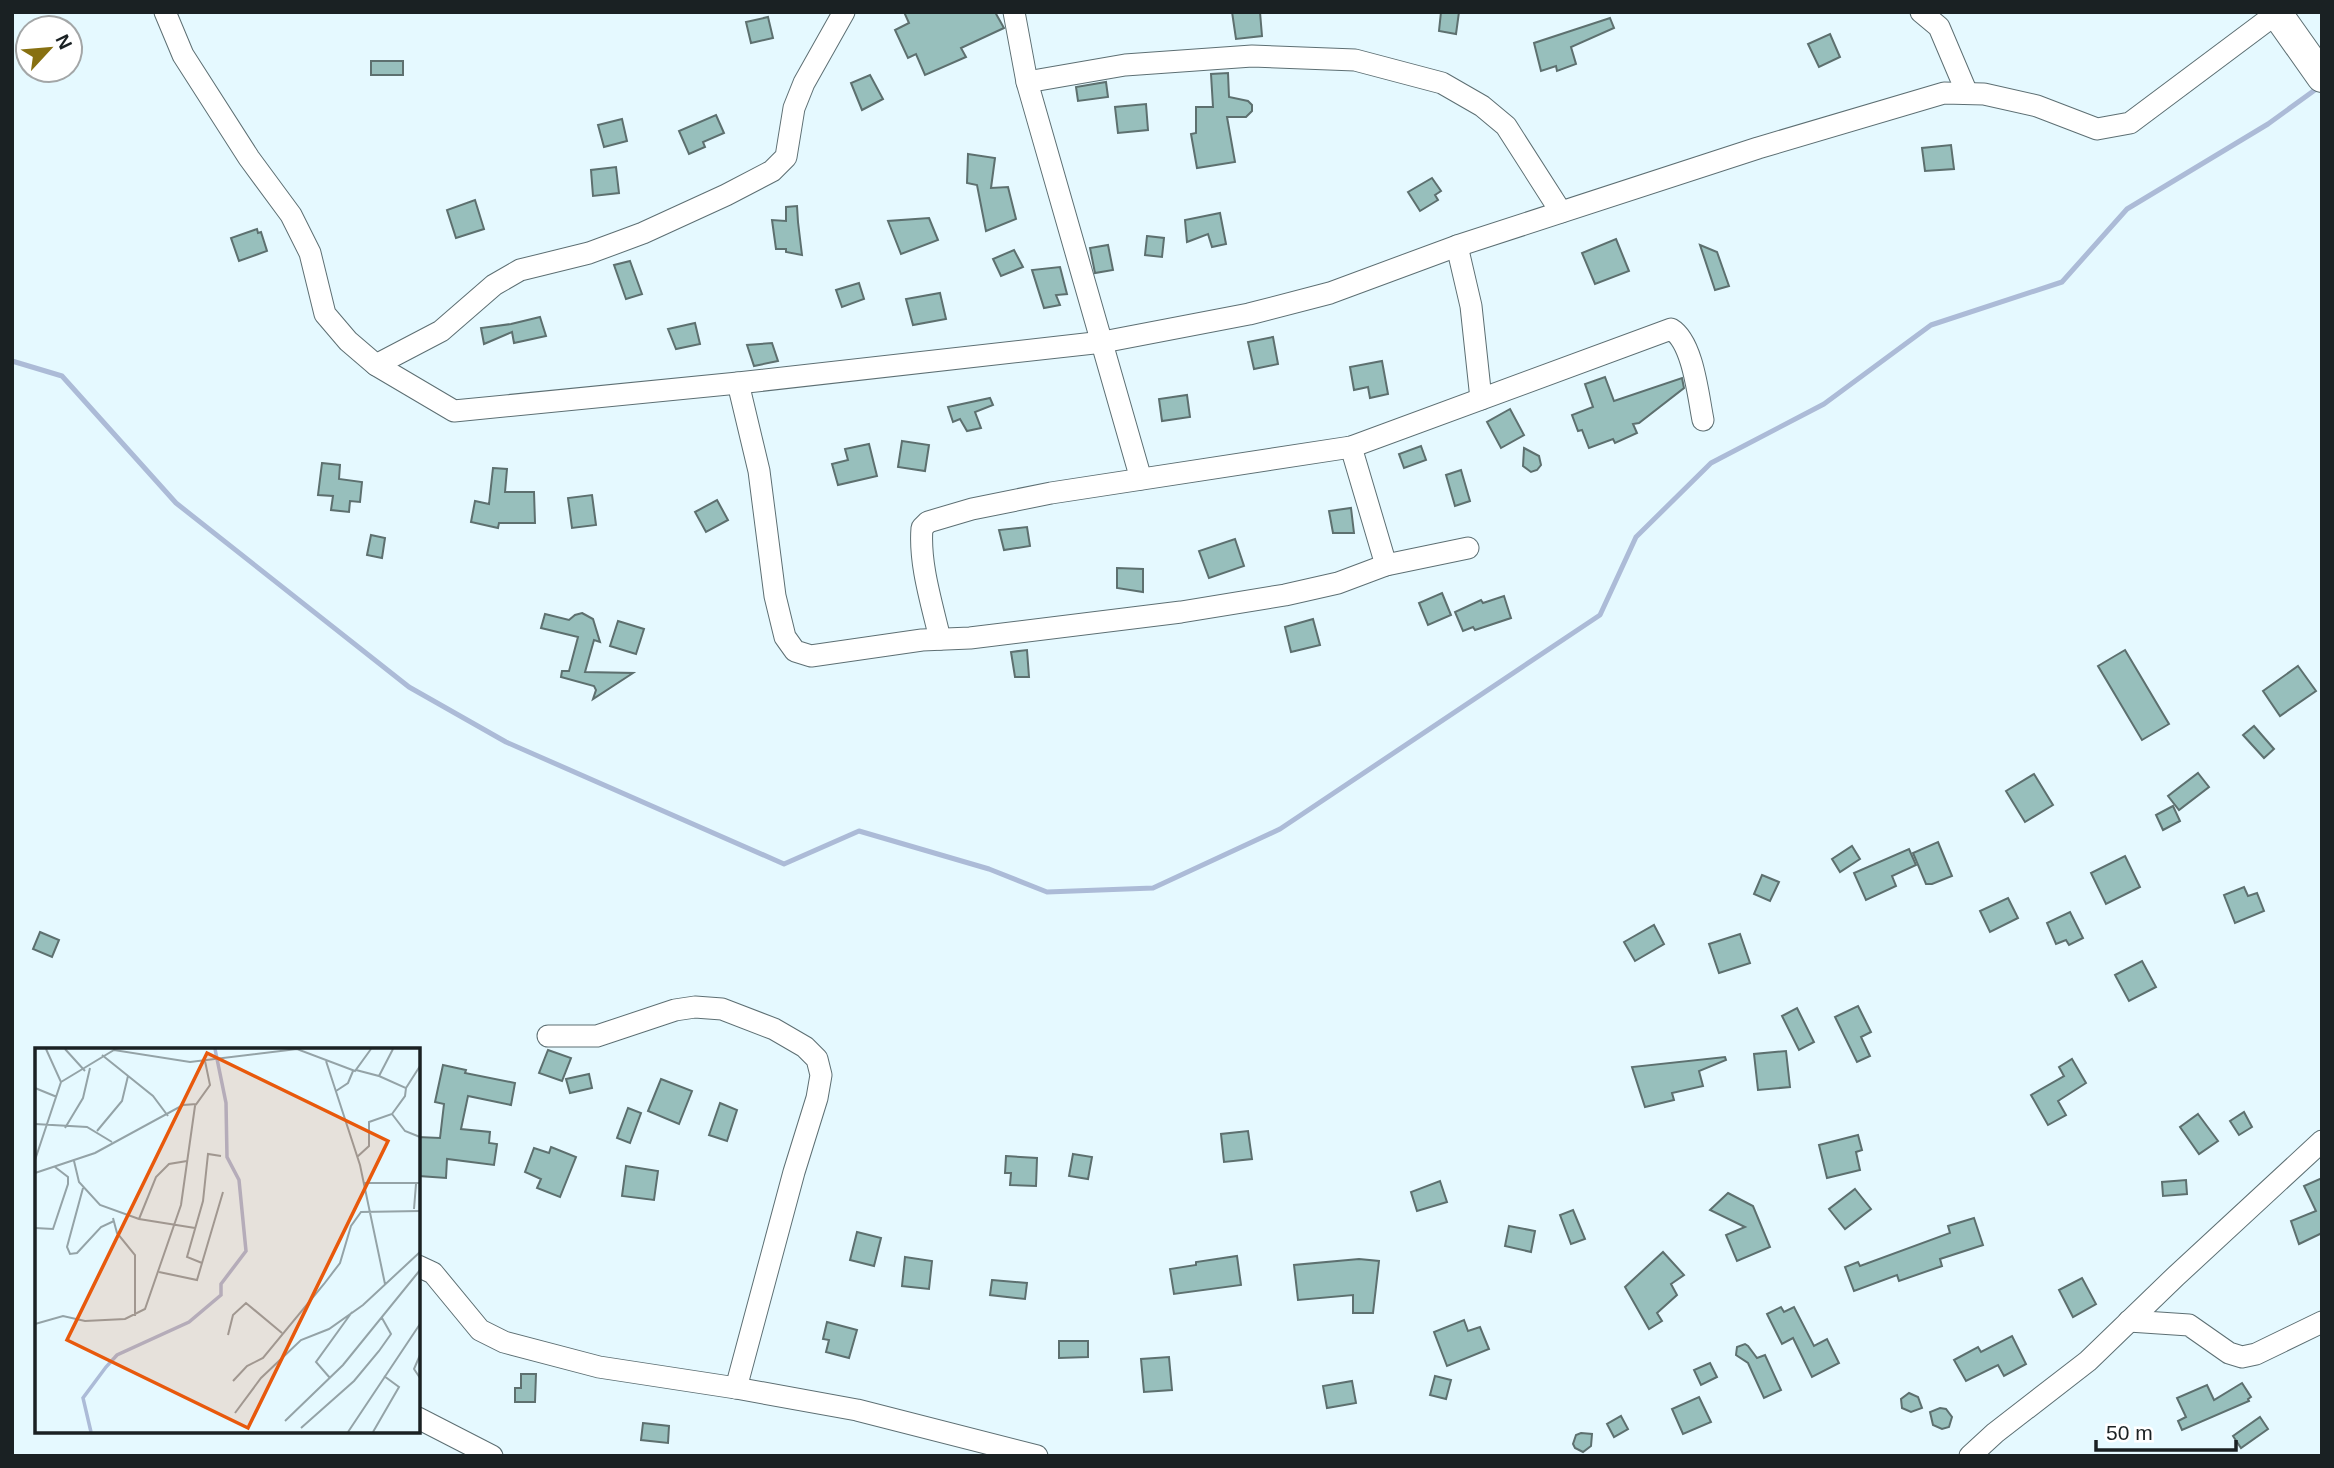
<svg xmlns="http://www.w3.org/2000/svg" width="2334" height="1468" viewBox="0 0 2334 1468" font-family="Helvetica,sans-serif">
<style>
.lines{fill:none;stroke-linecap:round;stroke-linejoin:round}
.stream{stroke:#acbbd7;stroke-width:5}
.building{fill:#97bfbc;stroke:#5d706f;stroke-width:2}
.street-casing{stroke:#5d6f73;stroke-width:23}
.secondary-casing{stroke:#5d6f73;stroke-width:32}
.street{stroke:#fff;stroke-width:21}
.secondary{stroke:#fff;stroke-width:30}
.inset-river{fill:none;stroke:#acbbd7;stroke-width:3.5}
.inset-road{fill:none;stroke:#94a3a7;stroke-width:2}
.view{fill:#e8590c;fill-opacity:0.15;stroke:#e8590c;stroke-width:3.5}
.inset-edge{fill:none;stroke:#1a2123;stroke-width:3.5}
</style>
<rect width="100%" height="100%" fill="#e5f9ff"/>
<g class="lines">
<polyline class="stream" points="12,361 62,376 176,503 409,687 506,742 784,864 859,831 989,869 1047,892 1153,888 1280,829 1600,615 1636,537 1711,463 1824,404 1931,325 2062,282 2127,209 2268,124 2319,87"/>
</g>
<g class="building">
<polygon points="904,12 995,12 1004,28 961,48 966,57 925,75 916,54 908,58 895,30 909,23"/>
<polygon points="1232,12 1260,12 1262,36 1236,39"/>
<polygon points="1441,12 1459,12 1456,34 1439,31"/>
<polygon points="768,17 773,38 751,43 746,22"/>
<polygon points="1610,18 1614,28 1571,47 1576,64 1557,71 1556,66 1541,71 1534,43"/>
<polygon points="1830,34 1840,57 1819,67 1808,44"/>
<rect x="371" y="61" width="32" height="14"/>
<polygon points="1228,73 1229,97 1248,101 1252,105 1252,111 1246,117 1227,117 1235,162 1197,168 1191,134 1196,133 1196,107 1213,107 1211,74"/>
<polygon points="870,75 883,99 862,110 851,83"/>
<polygon points="1106,82 1108,97 1078,101 1076,87"/>
<polygon points="1146,104 1148,130 1118,133 1115,107"/>
<polygon points="716,115 724,133 703,142 705,147 689,154 679,131"/>
<polygon points="622,119 627,141 604,147 598,125"/>
<polygon points="1951,145 1954,169 1925,171 1922,148"/>
<polygon points="968,154 995,158 991,188 1008,187 1016,219 986,231 977,185 967,183"/>
<polygon points="616,167 619,193 593,196 591,170"/>
<polygon points="1432,178 1441,191 1435,195 1438,200 1420,211 1408,192"/>
<polygon points="475,200 484,229 456,238 447,210"/>
<polygon points="797,206 798,222 802,255 786,252 786,249 776,249 772,220 786,221 786,207"/>
<polygon points="1220,213 1226,244 1212,247 1208,234 1187,242 1185,220"/>
<polygon points="929,218 938,240 901,254 888,221"/>
<polygon points="257,229 258,233 261,232 267,251 239,261 231,238"/>
<polygon points="1147,236 1164,238 1162,257 1145,255"/>
<polygon points="1616,239 1629,271 1595,284 1582,253"/>
<polygon points="1108,245 1113,270 1095,273 1090,248"/>
<polygon points="1700,245 1717,252 1729,286 1715,290"/>
<polygon points="1014,250 1023,267 1001,276 993,259"/>
<polygon points="630,261 642,294 626,299 614,265"/>
<polygon points="1060,267 1067,294 1056,295 1060,305 1044,308 1032,270"/>
<polygon points="859,283 864,299 842,307 836,290"/>
<polygon points="940,293 946,319 913,325 906,299"/>
<polygon points="540,317 546,336 514,343 512,332 484,344 481,328 511,324"/>
<polygon points="695,323 700,344 676,349 668,329"/>
<polygon points="1273,337 1278,364 1254,369 1248,342"/>
<polygon points="772,343 778,361 754,366 747,345"/>
<polygon points="1382,361 1388,394 1370,398 1368,387 1354,390 1350,367"/>
<polygon points="1605,377 1614,401 1682,378 1684,388 1639,423 1633,424 1637,433 1615,443 1613,439 1589,448 1582,430 1578,431 1572,415 1593,407 1585,384"/>
<polygon points="1187,395 1190,417 1162,421 1159,399"/>
<polygon points="990,398 993,405 975,412 981,428 967,431 960,419 953,422 948,407"/>
<polygon points="1510,409 1524,435 1501,448 1487,422"/>
<polygon points="902,441 929,445 925,471 898,467"/>
<polygon points="869,444 877,476 838,485 832,464 848,460 845,449"/>
<polygon points="1421,446 1426,460 1404,468 1399,454"/>
<polygon points="1524,448 1539,456 1541,465 1537,470 1531,472 1523,466"/>
<polygon points="322,463 340,465 339,479 362,482 360,502 350,501 349,512 331,510 333,496 318,495"/>
<polygon points="493,468 507,469 505,492 534,492 535,523 499,523 498,528 471,522 475,501 489,504"/>
<polygon points="1461,470 1470,501 1455,506 1446,475"/>
<polygon points="592,495 596,525 572,528 568,498"/>
<polygon points="717,500 728,520 706,532 695,512"/>
<polygon points="1351,508 1354,533 1333,533 1329,511"/>
<polygon points="1027,527 1030,546 1004,550 999,530"/>
<polygon points="371,535 385,538 382,558 367,555"/>
<polygon points="1235,539 1244,566 1209,578 1199,551"/>
<polygon points="1117,568 1143,569 1143,592 1117,588"/>
<polygon points="1442,593 1451,615 1428,625 1419,603"/>
<polygon points="1504,596 1511,618 1475,630 1473,627 1463,631 1455,612 1481,600 1483,603"/>
<polygon points="582,613 593,619 600,642 594,640 585,672 633,673 593,699 596,690 594,686 561,677 562,671 569,671 578,637 541,628 545,614 569,620 575,615"/>
<polygon points="1313,619 1320,645 1291,652 1285,627"/>
<polygon points="618,621 644,629 636,654 610,646"/>
<polygon points="1027,650 1029,677 1015,677 1011,652"/>
<polygon points="2125,650 2169,724 2142,740 2098,666"/>
<polygon points="2298,666 2316,691 2280,716 2263,691"/>
<polygon points="2254,726 2274,749 2264,758 2243,735"/>
<polygon points="2198,773 2209,787 2179,810 2168,796"/>
<polygon points="2034,774 2053,805 2025,822 2006,791"/>
<polygon points="2173,806 2180,821 2163,830 2156,815"/>
<polygon points="1938,842 1952,876 1932,884 1926,884 1913,853"/>
<polygon points="1852,846 1860,859 1840,872 1832,859"/>
<polygon points="1909,849 1916,865 1892,876 1896,886 1866,900 1854,873"/>
<polygon points="2125,856 2140,887 2106,904 2091,873"/>
<polygon points="1762,875 1779,882 1770,901 1754,894"/>
<polygon points="2244,887 2248,896 2257,893 2264,911 2235,923 2224,895"/>
<polygon points="2008,898 2018,918 1990,932 1980,911"/>
<polygon points="2070,912 2083,938 2069,945 2066,940 2056,944 2047,923"/>
<polygon points="1654,925 1664,944 1635,961 1624,942"/>
<polygon points="40,932 59,940 52,957 33,949"/>
<polygon points="1740,934 1750,963 1719,973 1709,944"/>
<polygon points="2142,961 2156,987 2129,1001 2115,975"/>
<polygon points="1858,1006 1871,1032 1861,1037 1870,1056 1857,1062 1835,1017"/>
<polygon points="1797,1008 1814,1042 1799,1050 1782,1016"/>
<polygon points="548,1050 571,1058 562,1081 539,1073"/>
<polygon points="1786,1051 1790,1087 1758,1090 1754,1054"/>
<polygon points="1725,1057 1726,1060 1699,1071 1703,1086 1672,1093 1674,1100 1645,1107 1632,1067"/>
<polygon points="2072,1059 2086,1083 2058,1101 2066,1115 2048,1125 2031,1095 2064,1076 2059,1067"/>
<polygon points="443,1065 466,1070 465,1073 515,1083 511,1105 468,1096 461,1129 490,1132 489,1143 497,1144 494,1165 447,1159 446,1178 419,1176 418,1137 440,1138 444,1104 435,1102"/>
<polygon points="589,1074 592,1088 570,1093 566,1079"/>
<polygon points="661,1079 692,1091 679,1124 648,1111"/>
<polygon points="720,1103 737,1110 727,1141 709,1135"/>
<polygon points="628,1108 641,1113 630,1143 617,1138"/>
<polygon points="2244,1112 2252,1127 2239,1135 2230,1121"/>
<polygon points="2198,1114 2218,1141 2199,1154 2180,1127"/>
<polygon points="1248,1131 1252,1159 1224,1162 1221,1134"/>
<polygon points="1858,1135 1862,1150 1856,1152 1860,1170 1827,1178 1819,1145"/>
<polygon points="551,1147 576,1157 560,1197 537,1188 541,1179 525,1172 534,1148 549,1153"/>
<polygon points="1073,1154 1092,1157 1088,1179 1069,1176"/>
<polygon points="1006,1156 1037,1158 1036,1186 1010,1185 1011,1173 1005,1173"/>
<polygon points="626,1166 658,1171 654,1200 622,1196"/>
<polygon points="2322,1178 2322,1233 2299,1244 2291,1221 2316,1211 2304,1186"/>
<polygon points="2186,1180 2187,1194 2163,1196 2162,1182"/>
<polygon points="1440,1181 1447,1202 1417,1211 1411,1192"/>
<polygon points="1855,1189 1871,1209 1845,1229 1829,1209"/>
<polygon points="1728,1193 1753,1206 1770,1247 1737,1261 1726,1235 1745,1227 1710,1210"/>
<polygon points="1573,1210 1585,1239 1571,1244 1560,1215"/>
<polygon points="1974,1218 1983,1245 1940,1259 1942,1266 1899,1281 1897,1275 1854,1291 1845,1267 1858,1262 1860,1266 1950,1233 1948,1226"/>
<polygon points="1509,1226 1535,1231 1531,1252 1505,1246"/>
<polygon points="857,1232 881,1238 874,1266 850,1260"/>
<polygon points="1663,1252 1684,1275 1671,1284 1677,1295 1657,1313 1662,1321 1649,1329 1625,1287"/>
<polygon points="1237,1256 1241,1285 1174,1294 1170,1269 1196,1265 1196,1262"/>
<polygon points="905,1257 932,1261 929,1289 902,1286"/>
<polygon points="1359,1259 1379,1261 1373,1313 1353,1313 1353,1295 1298,1300 1294,1265"/>
<polygon points="2082,1278 2096,1304 2073,1317 2059,1290"/>
<polygon points="992,1280 1027,1283 1025,1299 990,1295"/>
<polygon points="1781,1307 1784,1312 1794,1307 1814,1346 1827,1339 1839,1363 1812,1377 1793,1338 1782,1344 1767,1314"/>
<polygon points="1464,1320 1468,1331 1480,1327 1489,1349 1447,1366 1434,1332"/>
<polygon points="827,1322 857,1330 849,1358 826,1352 829,1340 823,1339"/>
<polygon points="2012,1336 2026,1364 2004,1376 1998,1365 1966,1381 1954,1360 1978,1347 1981,1352"/>
<polygon points="1059,1341 1088,1341 1088,1357 1059,1358"/>
<polygon points="1745,1344 1748,1346 1757,1358 1765,1355 1781,1390 1764,1398 1748,1363 1736,1355 1737,1347"/>
<polygon points="1169,1357 1172,1390 1144,1392 1141,1359"/>
<polygon points="1710,1363 1717,1377 1701,1385 1694,1370"/>
<polygon points="521,1374 536,1374 535,1402 515,1402 515,1388 521,1388"/>
<polygon points="1435,1376 1451,1380 1446,1399 1430,1395"/>
<polygon points="1352,1381 1356,1403 1327,1408 1323,1386"/>
<polygon points="2242,1383 2251,1397 2248,1399 2249,1401 2182,1430 2178,1421 2186,1417 2177,1398 2207,1385 2214,1400"/>
<polygon points="1909,1393 1918,1397 1922,1408 1911,1412 1902,1408 1901,1399"/>
<polygon points="1699,1397 1711,1422 1683,1434 1672,1409"/>
<polygon points="1940,1408 1946,1409 1952,1417 1949,1427 1942,1429 1933,1425 1930,1412"/>
<polygon points="1621,1416 1628,1429 1614,1437 1607,1424"/>
<polygon points="2260,1417 2268,1429 2241,1448 2233,1436"/>
<polygon points="643,1423 669,1426 668,1443 641,1440"/>
<polygon points="1581,1433 1592,1434 1591,1446 1583,1452 1575,1448 1573,1444 1576,1435"/>
</g>
<g class="lines">
<g class="street-casing">
<g id="street">
<polyline points="165,12 183,55 249,158 291,215 310,253 325,314 348,341 376,365 454,411 738,383 1103,342 1249,314 1330,293 1457,246 1758,148 1944,93 1984,94 2037,106 2097,129 2130,123 2277,13"/>
<polyline points="1014,12 1027,82 1141,479"/>
<polyline points="1921,12 1939,27 1967,93"/>
<polyline points="1027,82 1125,65 1252,56 1355,60 1442,83 1482,106 1506,126 1561,212"/>
<polyline points="1457,246 1471,306 1481,399"/>
<polyline points="376,365 441,331 494,285 520,270 589,253 643,233 726,195 772,171 786,157 794,108 804,83 844,12"/>
<polyline points="738,383 759,471 775,596 785,637 795,651 811,656 922,640 970,638 1181,612 1285,595 1338,583 1386,565 1468,548"/>
<polyline points="1351,447 1386,565"/>
<path d="M940,639C932,604 919,564 922,528L928,522L972,509L1051,493L1351,447L1671,329C1693,342 1698,395 1703,420"/>
<polyline points="548,1036 597,1036 675,1010 695,1007 722,1009 774,1029 805,1047 817,1059 821,1075 817,1098 794,1172 736,1388"/>
<polyline points="418,1266 433,1273 480,1330 504,1342 599,1367 736,1388 857,1410 1037,1456"/>
<polyline points="2129,1321 2189,1325 2229,1353 2242,1357 2256,1354 2322,1322"/>
<polyline points="418,1418 492,1456"/>
<polyline points="1970,1456 1995,1433 2088,1361 2176,1276 2322,1141"/>
</g>
</g>
<g class="secondary-casing">
<polyline id="secondary" points="2276,12 2322,77"/>
</g>
<use href="#street" class="street"/>
<use href="#secondary" class="secondary"/>
</g>
<g transform="translate(35 1048)">
<rect width="385" height="385" fill="#e5f9ff"/>
<path class="inset-river" d="M56,384L48,350L71,319L82,307L154,274L186,247V236L211,203L204,132L192,109L191,55L180,1"/>
<path class="inset-road" d="M30,1L50,23M67,7L118,48L133,68M291,13L325,117L350,236M321,22L344,28L358,1M26,34L79,2L155,14L262,1L320,23L336,1M0,40L22,49M371,40L385,18M301,43L313,35L318,23M357,66L370,83L385,89M0,76L52,79L77,94M30,80L48,50L55,20M62,83L87,53L93,28M322,109L334,98V74L357,66L370,48L371,40L344,28M0,112L26,34L11,1M39,113L44,134L65,157L104,171L160,180M0,125L60,105L148,57L162,56M329,135H385M48,140L32,199L35,206L42,205L66,179L79,173M379,161L381,136M78,170L82,185L100,207V268M104,171L121,129L134,116L152,113M0,180L18,181L33,136V129L20,119M167,215L152,209L168,153L173,106L186,108M124,224L162,232L188,144M0,276L28,268L50,273L90,271L110,261L146,157L160,58L175,37L170,13M193,287L198,267L211,255L247,285M385,307L379,321L385,330M295,330L281,314L317,264M198,333L212,318L228,310L289,236L305,215L316,178L326,164L385,163M200,365L226,330L266,292L294,281L328,257L385,204M250,373L308,317L385,222M266,380L319,333L344,303L356,286L347,270M313,384L385,276M338,384L364,339L349,328"/>
<path class="view" d="M172,5L353,93L213,380L32,292Z"/>
<rect width="385" height="385" class="inset-edge"/>
</g>
<rect width="2334" height="1468" fill="none" stroke="#1a2123" stroke-width="28"/>
<g transform="translate(49 49) rotate(64)"><circle r="33" fill="#ffffff" stroke="#a3a6a7" stroke-width="2"/>
<path d="M0-5L12 26L0 18L-12 26Z" fill="#877011"/>
<text y="-10" font-size="19" font-weight="bold" text-anchor="middle" fill="#1a2123">N</text>
</g>
<path d="M2096 1440v10h140v-10" fill="none" stroke="#1a2123" stroke-width="3.5"/>
<text x="2106" y="1440" font-size="21" fill="#1a2123" stroke="#ffffff" stroke-width="5" paint-order="stroke">50 m</text>
</svg>
